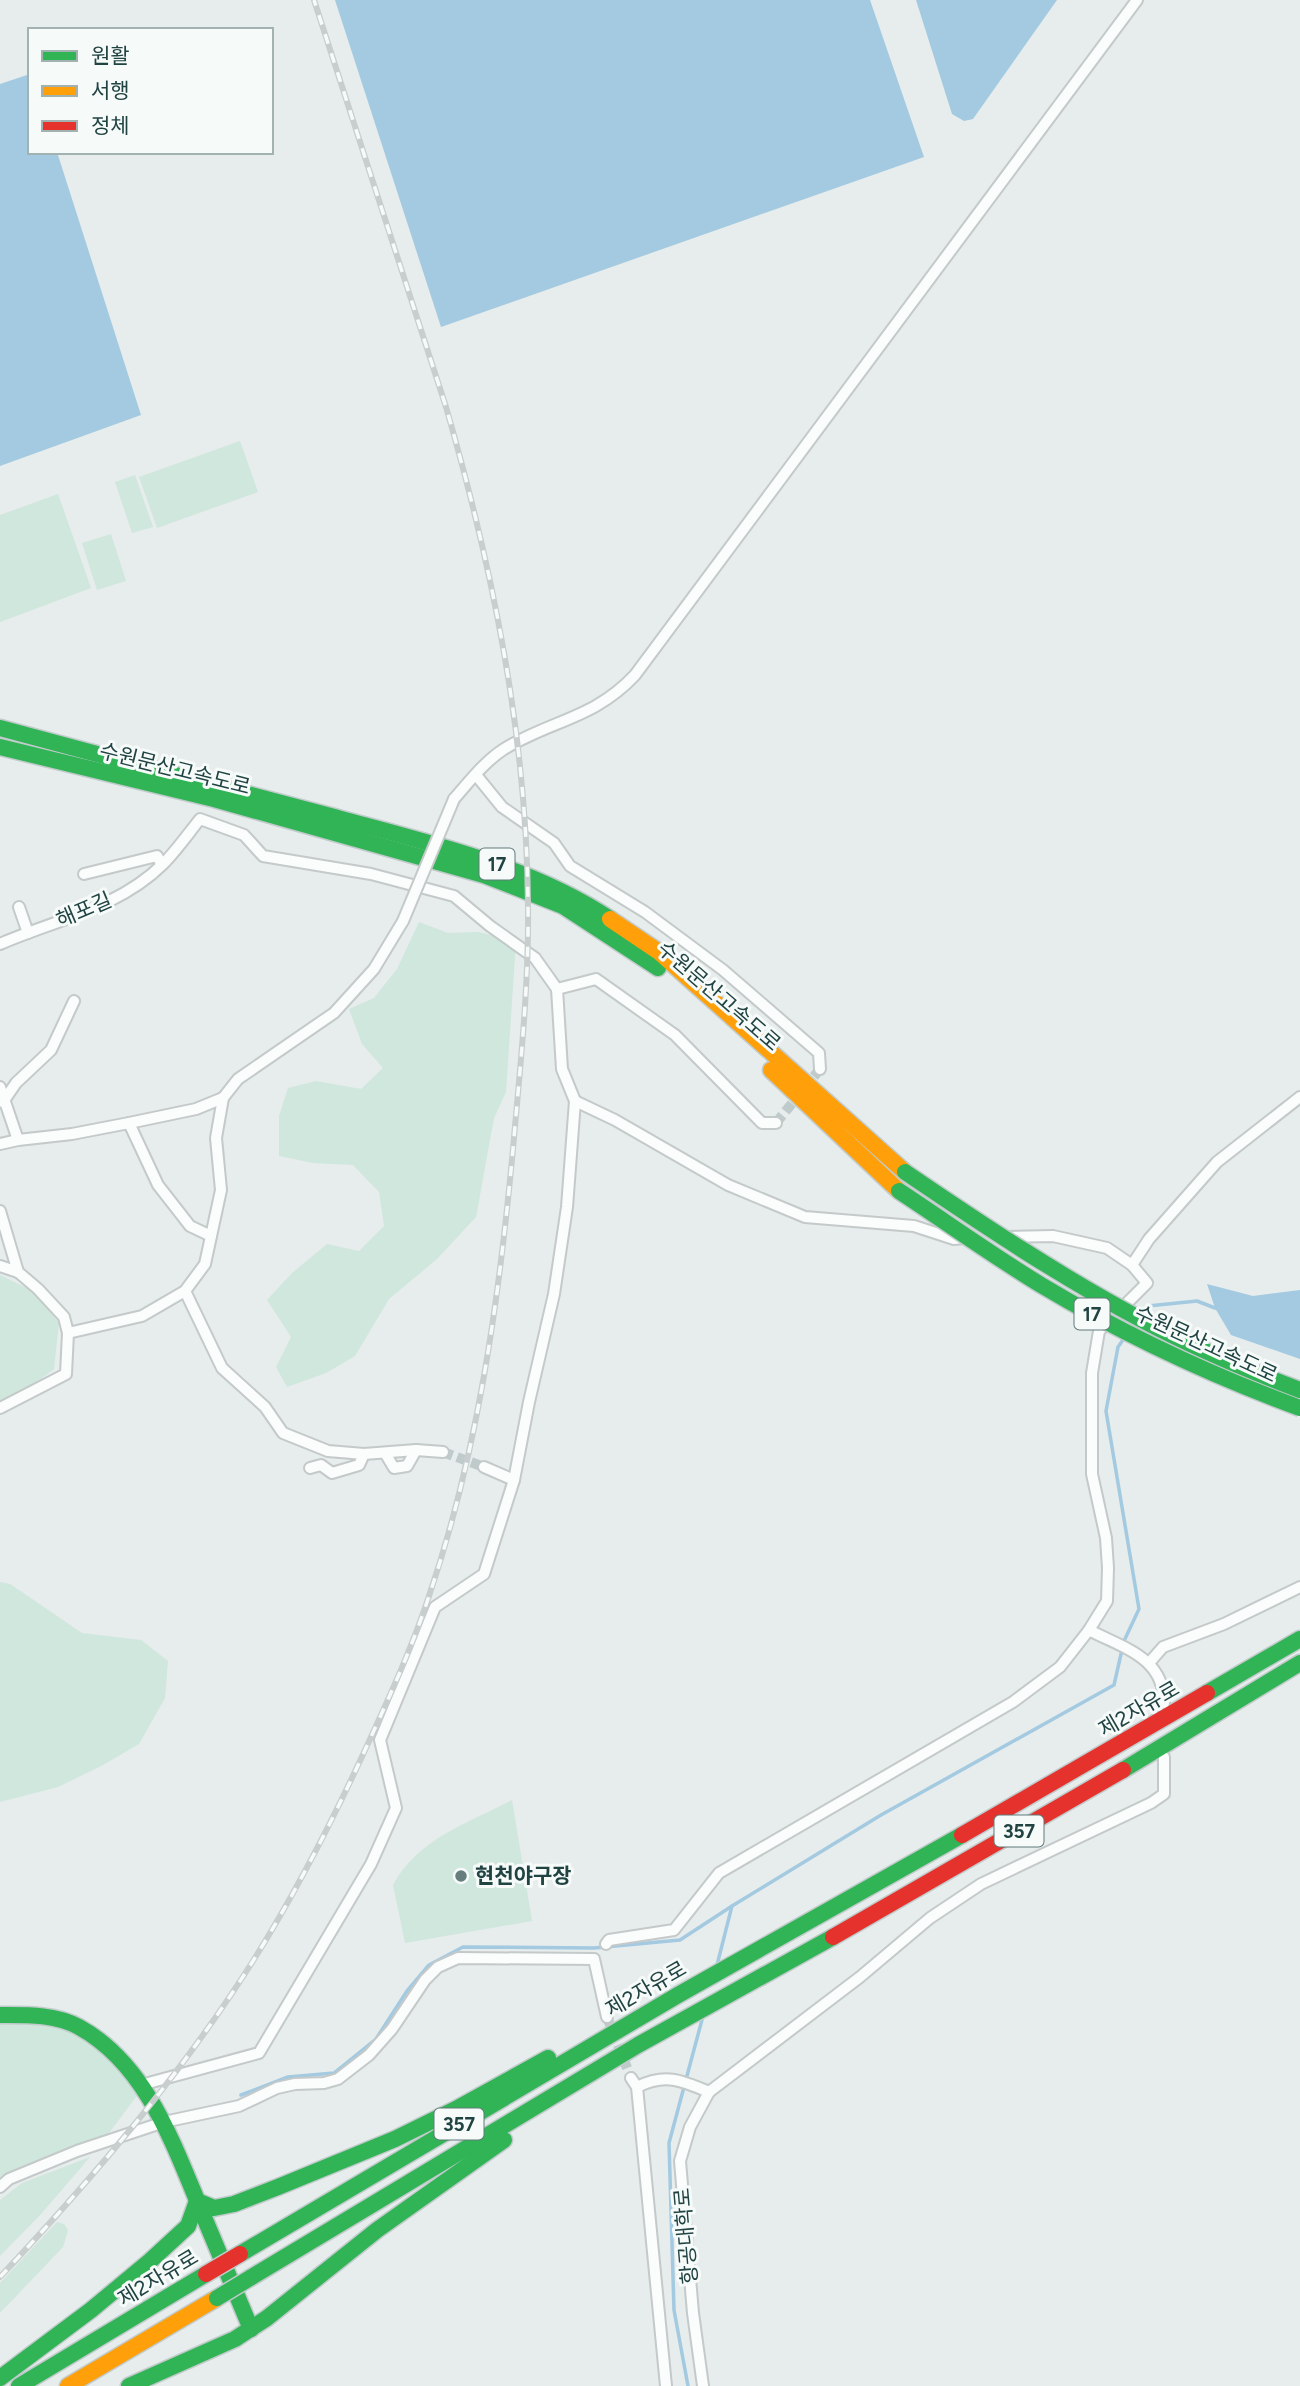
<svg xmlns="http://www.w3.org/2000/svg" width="1300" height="2386" viewBox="0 0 1300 2386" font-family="Figtree,'Noto Sans KR',sans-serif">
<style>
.green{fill:#cfe7dc}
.water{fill:#a3cae0}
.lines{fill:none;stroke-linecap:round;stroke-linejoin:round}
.stream{stroke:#a3cae0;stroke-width:3.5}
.street-tunnel{stroke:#bfcaca;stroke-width:10;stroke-dasharray:10 5;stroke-linecap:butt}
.street-casing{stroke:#c4c9c9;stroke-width:14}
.fast-casing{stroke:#c1cbcb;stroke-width:19}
.slow-casing{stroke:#c1cbcb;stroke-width:19}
.jam-casing{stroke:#c1cbcb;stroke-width:19}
.street{stroke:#fbfcfc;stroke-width:10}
.fast{stroke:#30b455;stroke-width:16}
.slow{stroke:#ff9f0a;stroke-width:16}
.jam{stroke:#e5322d;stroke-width:16}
.rail-casing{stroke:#c8cdcd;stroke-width:6}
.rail{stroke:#f6fbfa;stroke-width:3.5;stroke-dasharray:10;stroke-linecap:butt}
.street-bridge-casing{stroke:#c4c9c9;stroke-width:14;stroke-linecap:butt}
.fast-bridge-casing{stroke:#c1cbcb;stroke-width:19;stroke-linecap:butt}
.jam-bridge-casing{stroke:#c1cbcb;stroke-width:19;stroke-linecap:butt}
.street-bridge{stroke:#fbfcfc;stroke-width:10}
.fast-bridge{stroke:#30b455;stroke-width:16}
.jam-bridge{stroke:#e5322d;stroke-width:16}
.poi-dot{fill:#667f7e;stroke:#f6fbfa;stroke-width:2.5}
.labels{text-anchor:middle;stroke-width:6;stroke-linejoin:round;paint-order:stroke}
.shield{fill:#f6fbfa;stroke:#617b7a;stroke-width:2}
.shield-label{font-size:19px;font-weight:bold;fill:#214443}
.street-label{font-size:21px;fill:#214443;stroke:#f6fbfa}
.poi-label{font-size:21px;font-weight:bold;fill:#214443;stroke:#f6fbfa;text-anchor:start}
</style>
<rect width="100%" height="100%" fill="#e7ecec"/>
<g class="green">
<polygon points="240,441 258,492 157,528 139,477"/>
<polygon points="135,475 153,527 132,533 115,482"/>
<polygon points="58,494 91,588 0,622 0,515"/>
<polygon points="111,534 126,581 97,590 82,543"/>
<polygon points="419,922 448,933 478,932 516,941 506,1092 494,1118 476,1217 437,1259 389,1299 355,1356 326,1373 287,1387 276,1367 291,1337 267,1300 292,1273 327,1244 359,1251 384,1226 379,1192 353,1165 313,1163 279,1156 279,1116 288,1088 316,1081 361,1089 383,1068 362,1044 349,1009 374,998 397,969"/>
<polygon points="0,1275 35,1292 59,1323 54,1369 20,1394 0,1403"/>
<polygon points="0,1582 10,1584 82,1633 141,1640 168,1661 165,1698 139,1744 103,1765 58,1787 0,1802"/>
<path d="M512,1800L532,1921L405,1943L393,1885C419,1838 467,1824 512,1800Z"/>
<polygon points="0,2023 55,2024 109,2051 139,2093 97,2149 0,2188"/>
<polygon points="90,2157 41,2214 0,2256 0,2200 22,2183"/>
<polygon points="57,2222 64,2224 68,2230 63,2247 0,2313 0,2283"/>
</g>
<g class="water">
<polygon points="335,0 870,0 924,157 441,327"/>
<polygon points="916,0 1057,0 973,119 964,121 952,114"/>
<polygon points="30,74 30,152 57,152 141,415 0,466 0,84"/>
<polygon points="1207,1284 1253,1296 1300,1290 1300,1359 1231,1335 1215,1308"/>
</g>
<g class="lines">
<g class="stream">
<polyline points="1142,1314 1148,1306 1197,1301 1215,1308"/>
<polyline points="717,1965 732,1906 881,1815 1114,1685 1124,1641 1139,1609 1106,1411 1118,1347 1125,1337"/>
<polyline points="241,2095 288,2077 334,2073 376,2039 407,1991 429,1965 463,1947 594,1948 680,1940 732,1906"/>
<polyline points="688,2386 674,2310 669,2143 703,2016"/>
</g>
<g class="street-tunnel">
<polyline points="776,1123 820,1069"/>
<polyline points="443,1452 484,1467"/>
<polyline points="607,2017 631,2078"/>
</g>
<g class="street-casing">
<g id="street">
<polyline points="476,775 502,807 554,843 570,866 645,912 723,970 819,1053 820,1069"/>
<path d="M454,799C469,782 484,762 504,749C551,720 594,719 635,675L1137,0"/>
<polyline points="84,874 157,856 162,865"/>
<polyline points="19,907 28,933"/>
<path d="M0,944C55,920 119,908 163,864C176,851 188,834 200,819L244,835L263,856L371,874L454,896L490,926L535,958L557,989L562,1069L575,1101"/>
<polyline points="557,989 596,979 675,1035 762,1123 776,1123"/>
<polyline points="0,1087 18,1140 72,1134 129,1123 158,1185 190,1226 211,1236"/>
<polyline points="3,1102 16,1083 51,1050 74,1001"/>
<polyline points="129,1123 196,1109 223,1098"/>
<polyline points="0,1144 18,1140"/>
<polyline points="0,1211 18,1272 38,1289 64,1317 68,1333"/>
<polyline points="1008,1237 1053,1236 1107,1248 1132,1265"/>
<polyline points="0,1266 18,1272"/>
<polyline points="185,1291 222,1368 265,1407 283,1433 328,1451 364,1454 416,1450 443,1452"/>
<polyline points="0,1408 66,1374 68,1333 142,1316 185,1291 205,1264 221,1190 216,1138 223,1098 238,1079 334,1013 374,969 403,921"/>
<polyline points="385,1453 394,1468 407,1466 416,1450"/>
<polyline points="484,1467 514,1480"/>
<polyline points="310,1468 321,1465 332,1473 359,1465 364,1454"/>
<path d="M1089,1630C1123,1648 1164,1657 1164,1703"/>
<polyline points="1149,1663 1163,1647 1224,1624 1300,1587"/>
<polyline points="606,1944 609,1940 674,1930 719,1873 1013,1702 1060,1667 1089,1630 1107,1601 1108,1568 1106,1538 1092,1474 1092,1373 1099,1331 1147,1283 1132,1265 1149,1239 1217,1162 1300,1097"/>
<path d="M631,2078L637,2087C665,2073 681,2080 709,2092L860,1977L930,1918L981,1884L1151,1803L1164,1794V1757"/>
<polyline points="141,2085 259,2053 371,1864 396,1808 380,1740 435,1607 484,1574 514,1480 529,1402 554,1294 567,1207 575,1101 615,1120 728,1185 805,1217 914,1226 954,1239 964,1238"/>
<polyline points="637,2087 666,2386"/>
<polyline points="0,2187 9,2179 77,2151 164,2122 239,2106 277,2088 295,2084 324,2083 338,2079 369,2055 392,2029 425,1980 438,1967 458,1958 594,1959 607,2017"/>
<polyline points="703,2386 693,2313 680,2161 690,2127 709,2092"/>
</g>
</g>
<g class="fast-casing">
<g id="fast">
<path d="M0,728C108,757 215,786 323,814C417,840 528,864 610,919"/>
<polyline points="0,747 214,799 484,875 563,906 658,968"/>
<polyline points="1207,1693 1300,1639"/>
<polyline points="1123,1770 1300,1663"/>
<path d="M0,2015C26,2015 55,2014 79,2027C146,2064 173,2143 201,2210C218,2250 234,2289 251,2329"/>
<polyline points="240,2254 678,1995 962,1835"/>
<polyline points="250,2278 638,2045 833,1937"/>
<polyline points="0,2378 91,2310 150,2261 188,2226 197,2201 214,2208 234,2204 278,2187 395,2139 456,2109 548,2058"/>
<polyline points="19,2386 206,2274"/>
<polyline points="129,2386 235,2339 267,2318 377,2230 504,2140"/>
</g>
</g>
<g class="slow-casing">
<g id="slow">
<polyline points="610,919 659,952 905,1172"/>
<polyline points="771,1070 899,1191"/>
<polyline points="68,2386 217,2298"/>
</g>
</g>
<g class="jam-casing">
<g id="jam">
<polyline points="962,1835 1207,1693"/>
<polyline points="833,1937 1123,1770"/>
</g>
</g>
<use href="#street" class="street"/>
<use href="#fast" class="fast"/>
<use href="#slow" class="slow"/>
<use href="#jam" class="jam"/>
<g class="rail-casing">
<path id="rail" d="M0,2277C92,2179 181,2075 253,1961C298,1889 336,1814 371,1737C392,1691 413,1645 429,1596C478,1452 499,1300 513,1149C520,1068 529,987 528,906C527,737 493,570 446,407L314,0"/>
</g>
<use href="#rail" class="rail"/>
<g class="street-bridge-casing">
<polyline id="street-bridge" points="403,921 454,799"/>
</g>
<g class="fast-bridge-casing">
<g id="fast-bridge">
<path d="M905,1172C983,1225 1061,1277 1144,1321C1195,1348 1247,1370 1300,1390"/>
<path d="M899,1191C946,1222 992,1255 1041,1285C1123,1334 1210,1375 1300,1408"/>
<polyline points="217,2298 250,2278"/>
</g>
</g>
<g class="jam-bridge-casing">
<polyline id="jam-bridge" points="206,2274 240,2254"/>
</g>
<use href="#street-bridge" class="street-bridge"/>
<use href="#fast-bridge" class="fast-bridge"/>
<use href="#jam-bridge" class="jam-bridge"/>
</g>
<circle class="poi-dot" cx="461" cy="1876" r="7"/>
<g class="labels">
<g class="shield">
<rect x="479.5" y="848.5" width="35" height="31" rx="5"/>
<rect x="1074.5" y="1298.5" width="35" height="31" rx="5"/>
<rect x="994.5" y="1815.5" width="49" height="31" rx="5"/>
<rect x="434.5" y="2108.5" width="49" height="31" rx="5"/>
</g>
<g class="shield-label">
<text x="497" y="871">17</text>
<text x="1092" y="1321">17</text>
<text x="1019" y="1838">357</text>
<text x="459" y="2131">357</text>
</g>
<g class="street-label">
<text transform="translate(175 769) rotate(14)" y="7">수원문산고속도로</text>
<text transform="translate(84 910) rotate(-23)" y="7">해포길</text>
<text transform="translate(719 996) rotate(41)" y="7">수원문산고속도로</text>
<text transform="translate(1206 1344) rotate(25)" y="7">수원문산고속도로</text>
<text transform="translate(1139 1709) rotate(-30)" y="7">제2자유로</text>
<text transform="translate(646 1989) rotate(-30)" y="7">제2자유로</text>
<text transform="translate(686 2236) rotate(-95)" y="7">항공대학로</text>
<text transform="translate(158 2278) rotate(-31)" y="7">제2자유로</text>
</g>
<g class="poi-label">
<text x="475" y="1883">현천야구장</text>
</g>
</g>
<rect x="28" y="28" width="245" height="126" fill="#f6fbfa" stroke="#a1b2b1" stroke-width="2"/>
<rect x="42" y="51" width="35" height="10" fill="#30b455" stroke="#a1b2b1" stroke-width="2"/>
<text x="91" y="63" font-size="21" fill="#214443">원활</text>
<rect x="42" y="86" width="35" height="10" fill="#ff9f0a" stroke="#a1b2b1" stroke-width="2"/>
<text x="91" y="98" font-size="21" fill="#214443">서행</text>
<rect x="42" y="121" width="35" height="10" fill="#e5322d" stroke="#a1b2b1" stroke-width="2"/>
<text x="91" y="133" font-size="21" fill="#214443">정체</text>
</svg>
